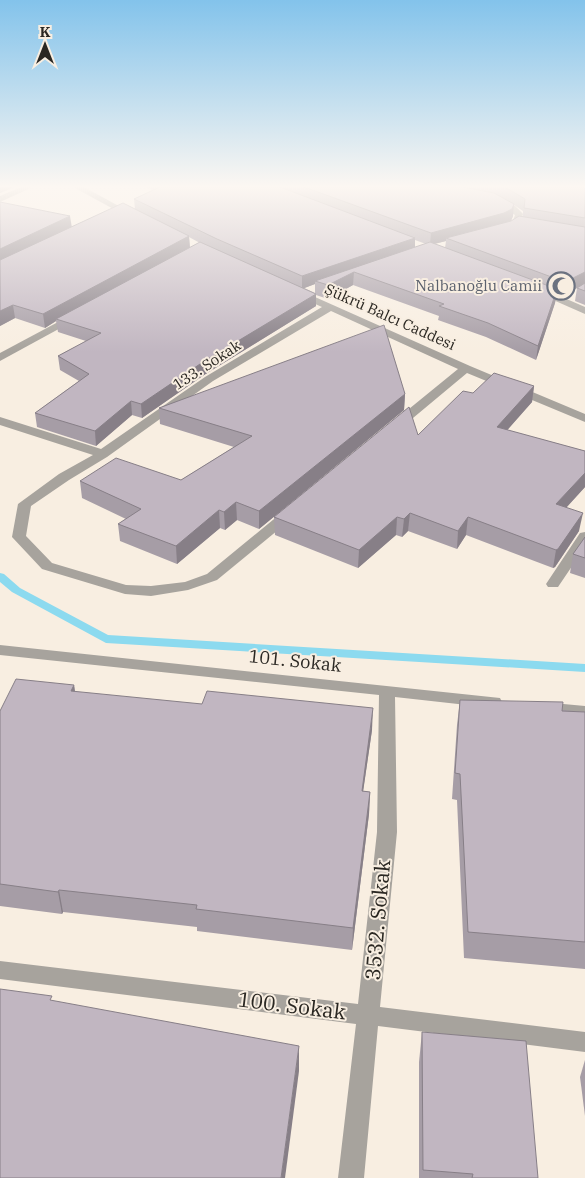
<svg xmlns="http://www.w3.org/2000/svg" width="585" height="1178" viewBox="0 0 585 1178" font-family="'IBM Plex Serif',serif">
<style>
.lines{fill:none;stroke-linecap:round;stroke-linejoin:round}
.stream{fill:#8cdaef;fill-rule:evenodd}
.minor{fill:#a7a39d;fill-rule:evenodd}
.wall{fill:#a69da6;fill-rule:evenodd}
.shaded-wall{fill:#877f87}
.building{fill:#c1b6c1;stroke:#877f87}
.labels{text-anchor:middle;stroke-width:4;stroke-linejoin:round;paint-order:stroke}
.far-worship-label{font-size:15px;fill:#5b616d;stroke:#f8eee1;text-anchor:end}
.far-street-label{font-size:15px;fill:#2a2722;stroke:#f8eee1}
.street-label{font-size:18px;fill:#2a2722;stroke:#f8eee1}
.near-street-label{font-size:21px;fill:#2a2722;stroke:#f8eee1}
</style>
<rect width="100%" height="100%" fill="#f8eee1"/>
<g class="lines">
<polygon class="stream" points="0,573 4,574 20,588 108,635 585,664 585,672 106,643 12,592 0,582"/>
<g class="minor">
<polygon points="21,187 33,187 0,202 0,196"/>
<polygon points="73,187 84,187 137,216 130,218"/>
<path d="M494,197C505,196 516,206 523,214L521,221L533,223V227L513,225L512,223L515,215L494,201Z"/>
<polygon points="539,287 585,307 585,314 535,292 535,288"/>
<polygon points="297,289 470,366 585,414 585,422 467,373 401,428 393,428 391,425 393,422 458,369 331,311 213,381 107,457 69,480 31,506 26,536 52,563 126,585 151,586 185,582 207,574 285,510 295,510 297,513 295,516 217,580 188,590 151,596 125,594 42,569 12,537 18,504 59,474 93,455 0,425 0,417 101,449 205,377 322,307 293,294 292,292"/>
<polygon points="73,314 78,317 77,319 0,361 0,353"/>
<polygon points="585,532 585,547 560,584 558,587 548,587 546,584 580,533"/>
<polygon points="0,645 500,698 502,702 500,706 494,708 395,697 397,832 380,1007 585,1032 585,1052 378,1026 364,1178 338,1178 356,1024 0,979 0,961 358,1004 377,832 379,695 0,655"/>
<polygon points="542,702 585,706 585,718 536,712 533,708 536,704"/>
</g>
</g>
<g class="wall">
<path d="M146,187H585V305L575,301L577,288L563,295L557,293L555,303L536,360L486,337L438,320L439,316L353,285L328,299L316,295V306L204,375L142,418L132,415L96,446L37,427L35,413L79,381L60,370L58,356L86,341L58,332L56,321L45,328L15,318L0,326V202L72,227L135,209L134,199L153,190ZM514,205L523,211V217L511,221L513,216ZM189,237L200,243L190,248ZM415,240L426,244L415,247ZM446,241L445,248L434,244ZM315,284V293L304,288Z"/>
<polygon points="534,386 532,402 507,430 585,451 585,487 566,508 579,531 555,567 553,568 466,535 457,549 408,531 402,537 396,535 358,568 275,535 274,517 418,435 473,393"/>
<polygon points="405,394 404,410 259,529 237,520 225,530 220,528 177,564 120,541 118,524 126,519 82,498 80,481 181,480 234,447 160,424 159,408"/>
<polygon points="585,537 585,578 570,573 573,554"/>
<polygon points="74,685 75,692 372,730 363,791 370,792 369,814 352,950 197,931 197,927 63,912 62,914 0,906 0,711"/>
<polygon points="460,700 585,712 585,969 464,958 457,800 452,799 457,725"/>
<polygon points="422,1032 538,1178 419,1178 419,1062"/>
<polygon points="585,1060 585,1116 580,1077"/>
</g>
<g class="shaded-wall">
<polygon points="0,187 15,187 0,193"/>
<polygon points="514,204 513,216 511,221 446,238 446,241 430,245 431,233"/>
<polygon points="70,216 72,228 0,263 0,249"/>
<polygon points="189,236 190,249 56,319 56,321 45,328 43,314"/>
<polygon points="415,238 415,250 315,281 315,284 302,289 302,276"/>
<polygon points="354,272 353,285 328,299 328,285"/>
<polygon points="585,272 585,284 563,295 565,282"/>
<polygon points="557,289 555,303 536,360 538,346"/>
<polygon points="316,294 316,306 204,375 142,418 141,404 203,362"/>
<polygon points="13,305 15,318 0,326 0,311"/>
<polygon points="534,386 532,402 495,444 497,427"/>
<polygon points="405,394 404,410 259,529 259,511"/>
<polygon points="131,401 132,415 96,446 95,431"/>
<polygon points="585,473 585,487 553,522 556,504"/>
<polygon points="236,502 237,520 225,530 224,512"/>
<polygon points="219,510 220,528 177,564 176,546"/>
<polygon points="410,513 408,531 402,537 404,519"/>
<polygon points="583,513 579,531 555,567 553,568 556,550"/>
<polygon points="397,517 396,535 358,568 359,550"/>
<polygon points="468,517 466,535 457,549 458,531"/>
<polygon points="74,685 77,706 71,691"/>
<polygon points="373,708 372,730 360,813 362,791"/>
<polygon points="370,792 369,814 352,950 353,928"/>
<polygon points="59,890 63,912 62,914 58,892"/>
<polygon points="299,1046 299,1071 285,1178 281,1178"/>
</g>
<g class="building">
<polygon points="160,187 280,187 415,238 302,276 217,239 134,199"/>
<polygon points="304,187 463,187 494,193 514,204 512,209 504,213 431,233"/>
<polygon points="505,187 585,187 585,218 524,208 525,199"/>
<polygon points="0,202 70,216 0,249"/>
<polygon points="123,203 189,236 43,314 13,305 0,311 0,260"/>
<polygon points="519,216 585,227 585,272 565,282 446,238 511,221"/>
<polygon points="200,242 316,294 203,362 141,404 131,401 95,431 35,413 89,374 58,356 101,333 56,319"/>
<polygon points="430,242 557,289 538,346 488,323 439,306 444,304 354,272 328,285 315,281"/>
<polygon points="585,283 585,291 577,288"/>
<polygon points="384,325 405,394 259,511 236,502 224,512 219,510 176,546 118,524 141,509 80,481 116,458 181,480 252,436 159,408"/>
<polygon points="494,373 534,386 497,427 585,451 585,473 556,504 583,513 558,549 556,550 468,517 458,531 410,513 404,519 397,517 359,550 274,517 409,407 418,435 463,391 473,393"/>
<polygon points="585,537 585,558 573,554"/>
<polygon points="16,679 74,685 71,691 202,704 207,691 373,708 362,791 370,792 353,928 196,909 197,905 59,890 58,892 0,884 0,711"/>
<polygon points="460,700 563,702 562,711 585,712 585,942 468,932 460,774 455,773"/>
<polygon points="0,989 52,996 50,1000 299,1046 281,1178 0,1178"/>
<polygon points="422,1032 526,1041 538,1178 472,1178 473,1174 423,1170"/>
</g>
<linearGradient id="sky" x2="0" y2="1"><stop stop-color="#83c3eb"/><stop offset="0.53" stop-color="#fcf7f2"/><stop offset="1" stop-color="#fcf7f2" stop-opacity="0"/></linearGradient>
<rect width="585" height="352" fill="url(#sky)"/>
<defs>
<g id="mosque-ring" transform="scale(1.4375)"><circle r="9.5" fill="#f8eee1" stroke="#6b7280" stroke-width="1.5"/><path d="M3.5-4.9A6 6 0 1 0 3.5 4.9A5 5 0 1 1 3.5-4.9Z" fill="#6b7280"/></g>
</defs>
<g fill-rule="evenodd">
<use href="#mosque-ring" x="561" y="286"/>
</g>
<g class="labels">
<g class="far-worship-label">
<text x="542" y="291">Nalbanoğlu Camii</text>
</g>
<g class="far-street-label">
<text transform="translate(390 317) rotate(24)" y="5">Şükrü Balcı Caddesi</text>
<text transform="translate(207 365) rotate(-33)" y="5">133. Sokak</text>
</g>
<g class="street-label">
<text transform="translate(295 661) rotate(6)" y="6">101. Sokak</text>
</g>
<g class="near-street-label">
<text transform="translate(378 920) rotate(-85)" y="7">3532. Sokak</text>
<text transform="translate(292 1006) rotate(7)" y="7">100. Sokak</text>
</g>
</g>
<g transform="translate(45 45)" stroke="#f8eee1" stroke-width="4" paint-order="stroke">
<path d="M0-4L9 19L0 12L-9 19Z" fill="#2a2722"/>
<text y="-8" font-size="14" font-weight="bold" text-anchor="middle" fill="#2a2722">K</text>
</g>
</svg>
